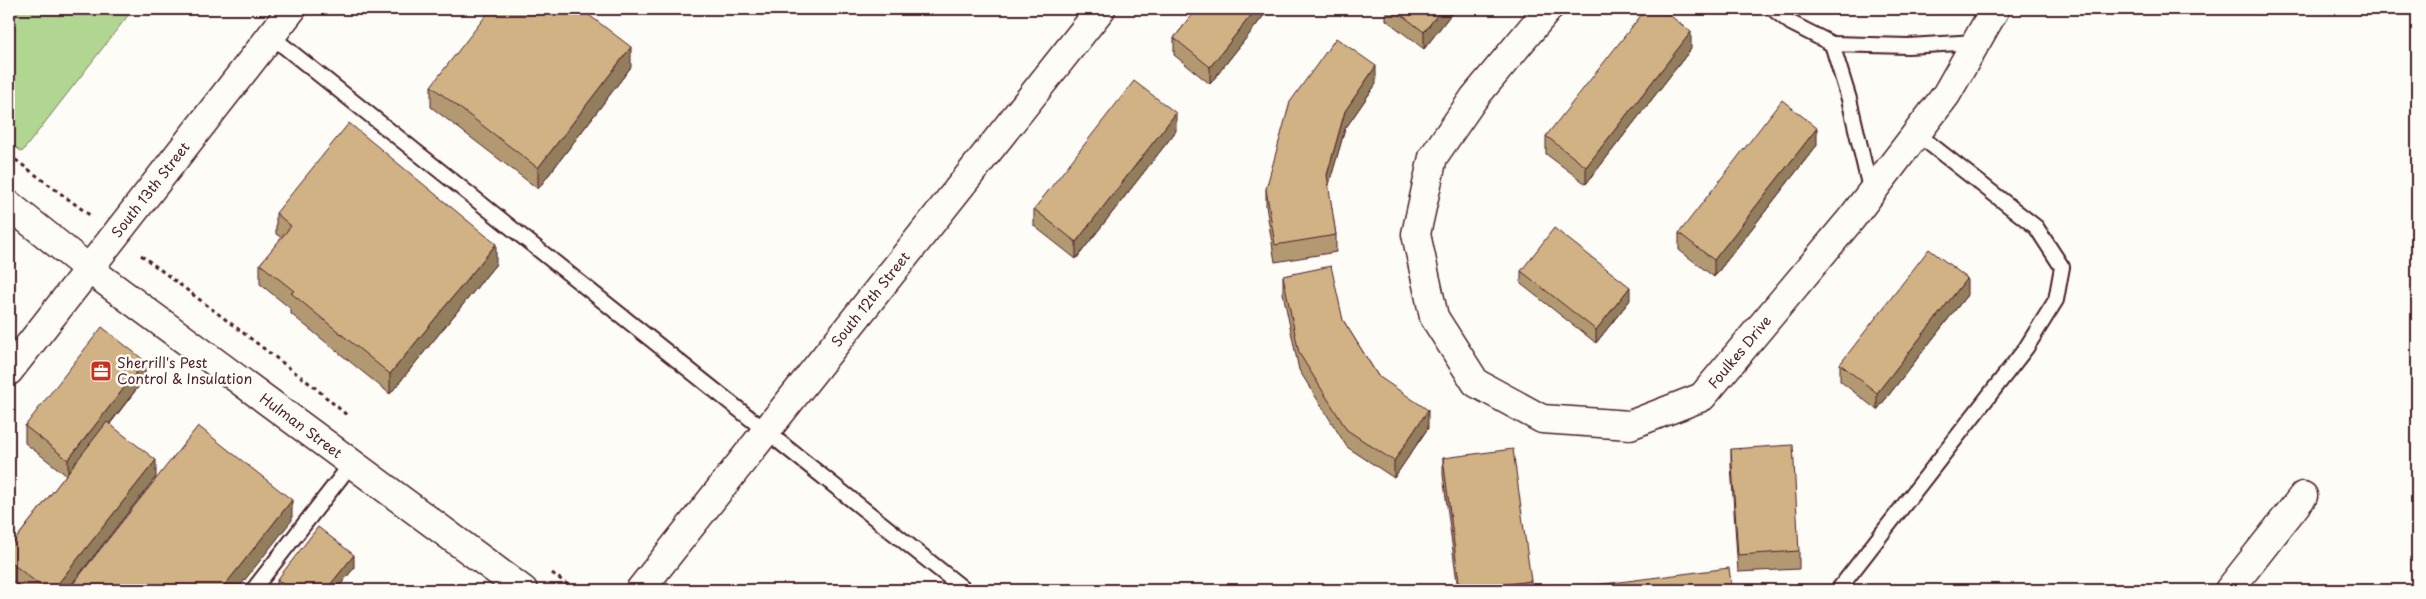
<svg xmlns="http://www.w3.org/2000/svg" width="2426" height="599" viewBox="0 0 2426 599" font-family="'Playpen Sans',sans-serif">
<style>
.green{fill:#b1d691;stroke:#7e7a5e}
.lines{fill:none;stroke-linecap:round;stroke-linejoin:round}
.service-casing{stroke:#4a1f2b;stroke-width:18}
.minor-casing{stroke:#4a1f2b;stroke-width:31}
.tertiary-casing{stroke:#4a1f2b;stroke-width:31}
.secondary-casing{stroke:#4a1f2b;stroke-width:31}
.path{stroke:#4a1f2b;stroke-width:3;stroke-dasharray:4 4;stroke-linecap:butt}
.service{stroke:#fdfcf7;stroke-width:14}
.minor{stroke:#fdfcf7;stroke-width:28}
.tertiary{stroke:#fdfcf7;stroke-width:28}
.secondary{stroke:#fdfcf7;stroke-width:28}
.wall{fill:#b39972;stroke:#4a1f2b}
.shaded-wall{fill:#927d5c;stroke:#4a1f2b}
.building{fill:#d0b284;stroke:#4a1f2b}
.labels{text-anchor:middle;stroke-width:5;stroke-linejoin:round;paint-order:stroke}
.street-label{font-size:14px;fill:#4a1f2b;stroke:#fdfcf7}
.poi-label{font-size:14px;fill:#4a1f2b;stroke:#fdfcf7;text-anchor:start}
</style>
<rect width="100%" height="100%" fill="#fdfcf7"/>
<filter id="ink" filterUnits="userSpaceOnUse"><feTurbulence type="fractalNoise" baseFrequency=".02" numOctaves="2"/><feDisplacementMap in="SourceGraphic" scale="10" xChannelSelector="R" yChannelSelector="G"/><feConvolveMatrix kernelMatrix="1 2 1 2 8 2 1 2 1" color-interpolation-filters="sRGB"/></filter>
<g filter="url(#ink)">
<polygon class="green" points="9,9 133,9 22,152 9,142"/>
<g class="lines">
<g class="service-casing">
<g id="service">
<polyline points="1773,9 1791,23 1832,44"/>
<polyline points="271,36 965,590"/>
<polyline points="1871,193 1849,99 1832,44 1908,46 1976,42"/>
<polyline points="253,590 352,463"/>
<polyline points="1838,590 2026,348 2056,300 2062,267 2036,227 1916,133"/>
</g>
</g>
<g class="minor-casing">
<g id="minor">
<path id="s1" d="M1548,9L1474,98L1433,157L1416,234L1434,317L1476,383L1542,419L1630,425L1702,397L1851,219L1946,95L1995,9"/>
<path id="s2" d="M640,590L1101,9"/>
<polyline points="2229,590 2303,496"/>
</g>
</g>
<g class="tertiary-casing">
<g id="tertiary">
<path id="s3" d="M9,205L89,269L523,590"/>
</g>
</g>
<g class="secondary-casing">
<g id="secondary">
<path id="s4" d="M9,371L292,9"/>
</g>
</g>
<g class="path">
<polyline points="9,155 91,216"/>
<polyline points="141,255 313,386 349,417"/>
<polyline points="552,573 575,590"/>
</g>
<use href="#service" class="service"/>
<use href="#minor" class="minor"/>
<use href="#tertiary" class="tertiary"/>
<use href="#secondary" class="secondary"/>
</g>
<g class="wall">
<polygon points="1197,9 1269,9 1210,84 1174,55 1174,38"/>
<polygon points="1386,9 1455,9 1424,49 1386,20"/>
<polygon points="1691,49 1586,184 1546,154 1546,136"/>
<polygon points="631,67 538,189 431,107 431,86"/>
<polygon points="1376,84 1345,129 1328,186 1336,235 1336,252 1275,262 1266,206 1266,189"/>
<polygon points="1176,131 1076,259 1034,226 1034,209"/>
<polygon points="1817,145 1714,277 1679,250 1679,233"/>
<polygon points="276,213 496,264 390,394 291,314 291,309 260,284 260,264 282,238 276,234"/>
<polygon points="1521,271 1630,300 1596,343 1521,284"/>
<polygon points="1283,276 1343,320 1378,376 1428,428 1394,478 1347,447 1299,370 1283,293"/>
<polygon points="1967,295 1877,410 1840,381 1840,364"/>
<polygon points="145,378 110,424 156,477 67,590 24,590 9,579 9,548 66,475 25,443 25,426"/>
<polygon points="1731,449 1799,551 1799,569 1738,572 1731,466"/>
<polygon points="1443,458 1531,581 1531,590 1458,590 1443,475"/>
<polygon points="354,568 336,590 277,590 277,580"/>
</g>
<g class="shaded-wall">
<polygon points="1256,9 1269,9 1210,84 1210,67"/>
<polygon points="1442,9 1455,9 1424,49 1424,32"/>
<polygon points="1691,32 1691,49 1586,184 1586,167"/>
<polygon points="631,47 631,67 538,189 538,168"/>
<polygon points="1376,66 1376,84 1345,129 1327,192 1327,175 1345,111"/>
<polygon points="1176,113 1176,131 1076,259 1076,242"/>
<polygon points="1817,128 1817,145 1714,277 1714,260"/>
<polygon points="496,244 496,264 390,394 390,374"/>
<polygon points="1967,278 1967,295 1877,410 1877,393"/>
<polygon points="1630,287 1630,300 1596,343 1596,330"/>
<polygon points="145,361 145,378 68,477 68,460"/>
<polygon points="1428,410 1428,428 1394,478 1394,461"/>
<polygon points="156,460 156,477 67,590 53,590"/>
<polygon points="292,500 292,520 237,590 221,590"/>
<polygon points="354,555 354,568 336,590 326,590"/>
</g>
<g class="building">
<polygon points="491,9 581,9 631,47 538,168 431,86"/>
<polygon points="1197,9 1256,9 1210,67 1174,38"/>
<polygon points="1394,9 1442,9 1424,32"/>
<polygon points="1646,9 1662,9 1691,32 1586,167 1546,136"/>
<polygon points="1336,38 1376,66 1345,111 1327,175 1336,235 1275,245 1266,189 1290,102"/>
<polygon points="1134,81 1176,113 1076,242 1034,209"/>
<polygon points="1782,100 1817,128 1714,260 1679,233"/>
<polygon points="349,123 496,244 390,374 291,293 294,291 260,264 291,226 276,213"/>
<polygon points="1554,228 1630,287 1596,330 1521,271"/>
<polygon points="1929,249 1967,278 1877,393 1840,364"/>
<polygon points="1331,266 1343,320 1378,376 1428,410 1394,461 1347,430 1299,353 1283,276"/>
<polygon points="102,327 145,361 68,460 25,426"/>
<polygon points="107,422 156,460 53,590 46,590 9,561 9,548"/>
<polygon points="198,426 292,500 221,590 68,590"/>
<polygon points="1793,445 1799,551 1738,555 1731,449"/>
<polygon points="1513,449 1531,581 1460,590 1443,458"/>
<polygon points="318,527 354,555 326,590 291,590 277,580"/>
<polygon points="1729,568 1732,590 1557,590"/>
<polygon points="358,587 362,590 355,590"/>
</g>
</g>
<defs>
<g id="office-square" transform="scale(1.125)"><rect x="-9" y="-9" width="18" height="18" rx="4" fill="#c8321e" stroke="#fdfcf7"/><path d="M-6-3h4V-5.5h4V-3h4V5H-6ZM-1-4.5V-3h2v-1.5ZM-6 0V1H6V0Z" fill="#fff"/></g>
</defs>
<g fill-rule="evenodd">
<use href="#office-square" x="101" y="371"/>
</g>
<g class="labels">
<g class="street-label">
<text dy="5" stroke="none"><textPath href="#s4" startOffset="230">South 13th Street</textPath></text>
<text dy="5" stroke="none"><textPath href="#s2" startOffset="371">South 12th Street</textPath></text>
<text dy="5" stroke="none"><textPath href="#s1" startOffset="729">Foulkes Drive</textPath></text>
<text dy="5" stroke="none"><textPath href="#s3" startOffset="366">Hulman Street</textPath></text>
</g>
<g class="poi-label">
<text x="117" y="368">Sherrill's Pest<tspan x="117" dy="16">Control &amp; Insulation</tspan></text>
</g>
</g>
<rect width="2426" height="599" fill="none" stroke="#fdfcf7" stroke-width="30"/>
<rect x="15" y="15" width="2396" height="569" fill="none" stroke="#4a1f2b" stroke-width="2" filter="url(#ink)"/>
</svg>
